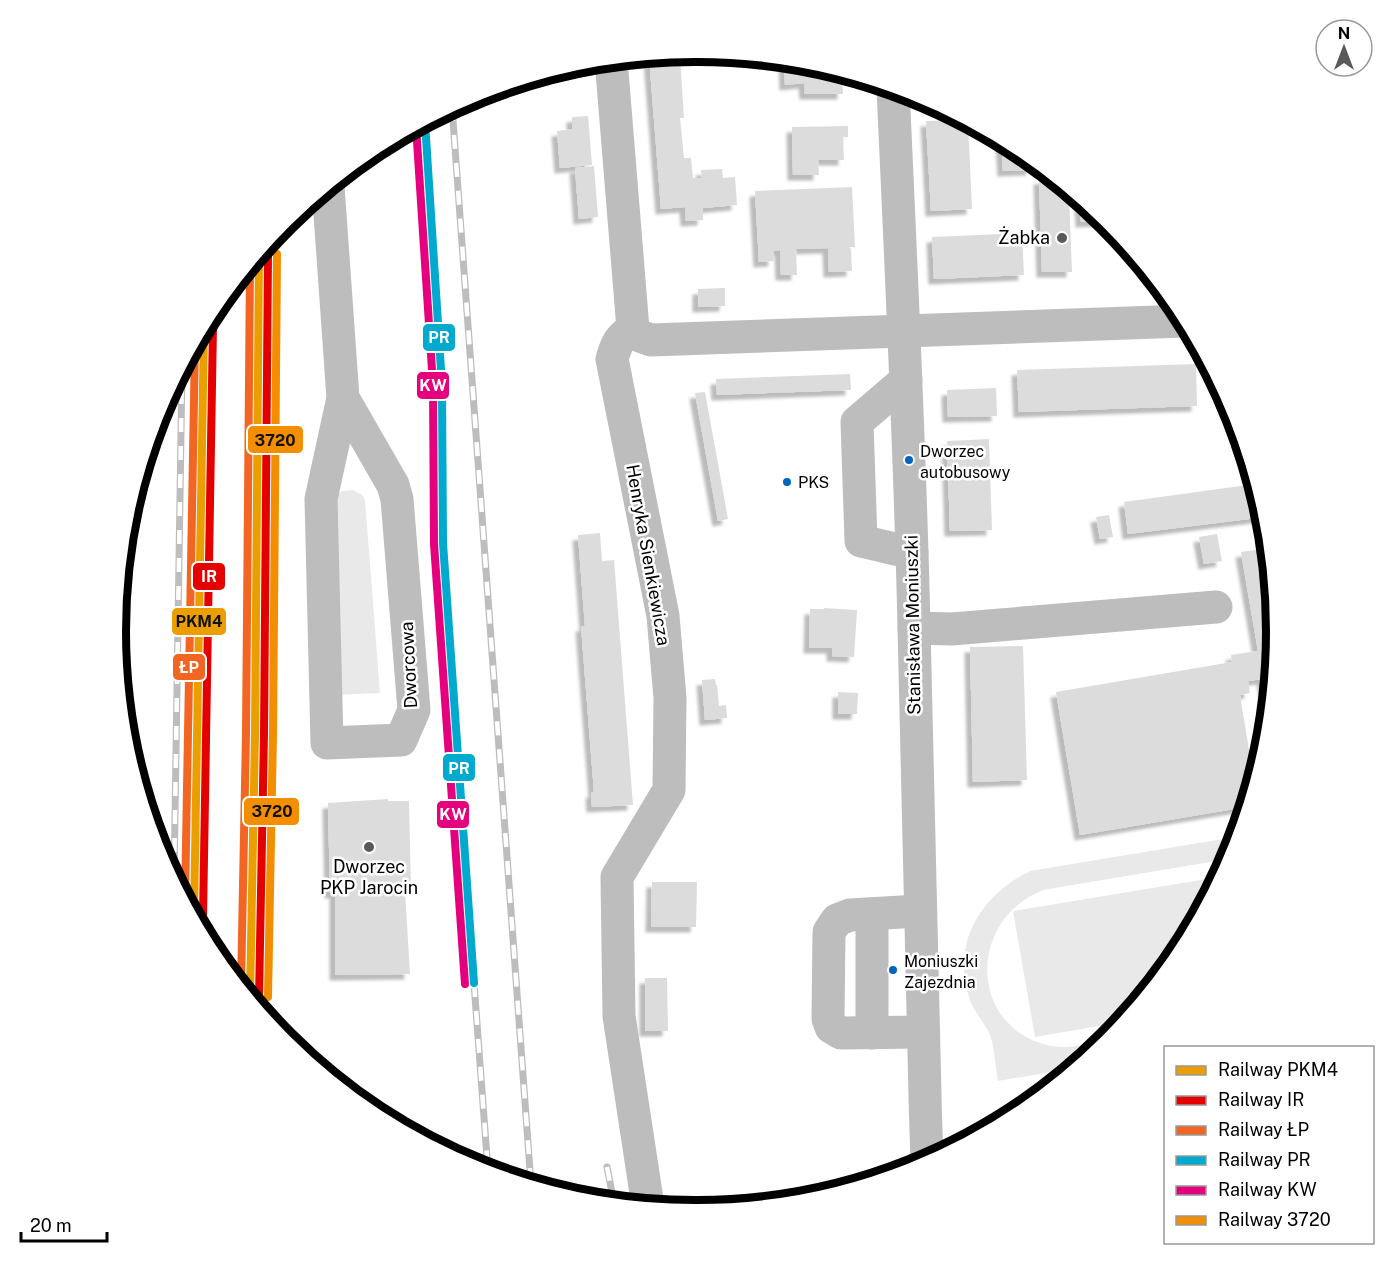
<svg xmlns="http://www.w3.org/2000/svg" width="1392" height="1262" viewBox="0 0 1392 1262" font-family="'Public Sans',sans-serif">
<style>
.green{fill:#e9e9e9}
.building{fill:#dcdcdc;filter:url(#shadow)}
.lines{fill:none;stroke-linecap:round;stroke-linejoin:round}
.minor{stroke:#bdbdbd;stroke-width:33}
.rail-casing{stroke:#bdbdbd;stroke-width:7}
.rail{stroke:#fff;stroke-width:4.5;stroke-dasharray:14;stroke-linecap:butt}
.rail-1-casing{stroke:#fff;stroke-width:12}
.rail-2-casing{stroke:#fff;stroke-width:12}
.rail-3-casing{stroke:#fff;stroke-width:12}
.rail-4-casing{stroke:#fff;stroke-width:12}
.rail-5-casing{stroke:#fff;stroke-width:12}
.rail-6-casing{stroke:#fff;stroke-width:12}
.rail-1{stroke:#eb9e00;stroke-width:8}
.rail-2{stroke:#e50000;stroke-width:8}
.rail-3{stroke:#f26522;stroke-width:8}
.rail-4{stroke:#00a9ce;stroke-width:8}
.rail-5{stroke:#e5007d;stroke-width:8}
.rail-6{stroke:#f28e00;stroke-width:8}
.poi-dot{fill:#595959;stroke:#fff;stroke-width:2}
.bus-dot{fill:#0065bd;stroke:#fff;stroke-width:2}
.labels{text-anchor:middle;stroke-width:5;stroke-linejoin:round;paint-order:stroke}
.bus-label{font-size:16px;fill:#000;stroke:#fff;text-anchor:start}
.poi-label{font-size:18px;fill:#000;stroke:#fff;text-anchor:end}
.street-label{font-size:18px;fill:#000;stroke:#fff}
.rim{fill:none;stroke:#000;stroke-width:8}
.line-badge{stroke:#fff;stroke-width:2}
.badge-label{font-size:16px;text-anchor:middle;font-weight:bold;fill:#fff}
.pale-badge-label{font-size:16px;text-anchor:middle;font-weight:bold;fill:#111}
</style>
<defs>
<filter id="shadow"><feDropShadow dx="-5.5" dy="5.5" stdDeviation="1.5" flood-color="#0004"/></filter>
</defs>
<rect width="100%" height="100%" fill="#fff"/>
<g class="green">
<polygon points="353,490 362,495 365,500 380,693 338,695 337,495 342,491"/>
<path d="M1229,838H1236L1228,859L1043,890C968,920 968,1025 1047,1045C1067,1050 1087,1044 1106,1041L1073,1068L998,1081C995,1066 995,1050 990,1035C987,1026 974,1012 970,1000C950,944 981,895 1030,871Z"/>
<polygon points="1219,877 1178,954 1122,1022 1035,1037 1013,911"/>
</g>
<g class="building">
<polygon points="693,51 693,56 680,57 684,118 680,118 684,158 691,158 693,178 702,178 701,170 722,169 723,178 735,177 737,205 703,208 703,220 686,221 685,207 661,209 649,56"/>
<polygon points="784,60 809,62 842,72 843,94 805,94 804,83 785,85"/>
<polygon points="588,116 592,165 560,168 557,131 572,129 572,117"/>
<polygon points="964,120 968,122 972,209 931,211 926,121"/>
<polygon points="848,126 848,137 843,137 844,160 818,160 819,175 793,175 792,127"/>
<polygon points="1001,140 1019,149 1034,162 1031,162 1032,170 1003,171"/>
<polygon points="594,166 598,217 579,219 575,168"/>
<polygon points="1051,176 1075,196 1069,196 1072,272 1042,272 1039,179 1051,178"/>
<polygon points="852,187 855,247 849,247 851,251 852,271 829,272 828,248 796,249 797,275 781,275 780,250 773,251 774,261 759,262 755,191"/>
<polygon points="1080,200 1106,221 1081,222"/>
<polygon points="1022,233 1024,275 934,279 932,237"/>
<polygon points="725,288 725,306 698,307 698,289"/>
<polygon points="1196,364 1197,406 1019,412 1017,370"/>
<polygon points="850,374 851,390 717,395 716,379"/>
<polygon points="996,388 997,416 948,417 947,390"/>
<polygon points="705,392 728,519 718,521 695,393"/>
<polygon points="989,439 992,530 950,531 947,441"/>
<polygon points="1255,484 1265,517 1128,534 1124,502"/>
<polygon points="1109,515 1113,537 1100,539 1096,517"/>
<polygon points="600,533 602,561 614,560 633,805 592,807 591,793 594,792 581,626 585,626 578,535"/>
<polygon points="1217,534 1222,561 1204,564 1199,537"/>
<polygon points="1268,548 1276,631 1268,709 1262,679 1248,681 1250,693 1240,695 1254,780 1246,807 1080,835 1056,692 1232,662 1231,655 1258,651 1241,552"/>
<polygon points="824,608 857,610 854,657 832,656 832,648 809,648 810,609 824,609"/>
<polygon points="1023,646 1027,780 973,782 970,647"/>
<polygon points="715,679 716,685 717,685 719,706 726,705 727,718 705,720 702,680"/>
<polygon points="838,692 858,693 857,714 838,714"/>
<polygon points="388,799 388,801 409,801 411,891 405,891 410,974 335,975 335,893 330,893 328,803"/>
<polygon points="652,882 697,882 696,927 651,927"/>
<polygon points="645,978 667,978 668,1031 645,1031"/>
</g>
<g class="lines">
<g class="minor">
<polyline points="611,59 633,329 640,336 651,340 1185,321"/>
<path d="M893,88C901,267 910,447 914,627C919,806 921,984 927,1162"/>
<polyline points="328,186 343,398 321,499 327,743 401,740 414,710 397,499 393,485 343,398"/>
<path d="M633,329C619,337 616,345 612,359L663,616L670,698L669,790L617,877L619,1016L648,1206"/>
<polyline points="906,380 857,422 861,541 912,553"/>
<polyline points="914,628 952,629 1216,607"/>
<polyline points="919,911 850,915 837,920 829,932 828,1019 831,1027 841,1033 923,1032"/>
<polyline points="872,914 872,1033"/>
</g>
<g class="rail-casing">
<g id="rail">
<polyline points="452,107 531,1184"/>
<polyline points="174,880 182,369"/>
<polyline points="474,983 488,1171"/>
<polyline points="607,1167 614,1203"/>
</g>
</g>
<use href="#rail" class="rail"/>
<g class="rail-1-casing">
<g id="rail-1">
<polyline points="194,916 204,327"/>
<polyline points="250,997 255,734 259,254"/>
</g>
</g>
<g class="rail-2-casing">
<g id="rail-2">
<polyline points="203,917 213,326"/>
<polyline points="259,997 264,734 268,254"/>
</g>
</g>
<g class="rail-3-casing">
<g id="rail-3">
<polyline points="185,900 195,344"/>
<polyline points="241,987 246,734 250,265"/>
</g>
</g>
<g class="rail-4-casing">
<polyline id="rail-4" points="425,122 442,385 443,543 474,983"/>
</g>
<g class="rail-5-casing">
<polyline id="rail-5" points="416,126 433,385 434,544 465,984"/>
</g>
<g class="rail-6-casing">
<polyline id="rail-6" points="268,997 273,734 277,254"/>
</g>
<use href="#rail-1" class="rail-1"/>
<use href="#rail-2" class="rail-2"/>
<use href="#rail-3" class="rail-3"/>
<use href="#rail-4" class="rail-4"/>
<use href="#rail-5" class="rail-5"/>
<use href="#rail-6" class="rail-6"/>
</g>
<g class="poi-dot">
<circle cx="1062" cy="238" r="6"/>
<circle cx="369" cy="847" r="6"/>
</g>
<g class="bus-dot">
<circle cx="909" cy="460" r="5"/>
<circle cx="787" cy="482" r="5"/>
<circle cx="893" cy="970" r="5"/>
</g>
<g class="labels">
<g class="bus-label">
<text x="920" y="457">Dworzec<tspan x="920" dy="21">autobusowy</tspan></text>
<text x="798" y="488">PKS</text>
<text x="904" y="967">Moniuszki<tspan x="904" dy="21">Zajezdnia</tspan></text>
</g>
<g class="poi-label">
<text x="1050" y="244">Żabka</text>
<text x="369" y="873" text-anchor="middle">Dworzec<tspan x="369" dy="21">PKP Jarocin</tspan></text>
</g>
<g class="street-label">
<text transform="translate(648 555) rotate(80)" y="6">Henryka Sienkiewicza</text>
<text transform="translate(913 625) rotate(-91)" y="6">Stanisława Moniuszki</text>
<text transform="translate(409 665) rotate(-93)" y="6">Dworcowa</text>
</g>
</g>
<path d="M0 0H1392V1262H0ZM695 62H697A569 569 0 0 1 1266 631V631A569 569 0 0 1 697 1200H695A569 569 0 0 1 126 631V631A569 569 0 0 1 695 62Z" fill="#fff" fill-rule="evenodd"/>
<path class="rim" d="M695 62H697A569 569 0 0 1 1266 631V631A569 569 0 0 1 697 1200H695A569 569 0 0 1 126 631V631A569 569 0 0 1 695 62Z"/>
<g class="line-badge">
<rect x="422" y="323" width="34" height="29" rx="6" fill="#00a9ce"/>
<rect x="416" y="371" width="34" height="29" rx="6" fill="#e5007d"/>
<rect x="247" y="425" width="57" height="29" rx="6" fill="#f28e00"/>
<rect x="192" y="562" width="34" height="29" rx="6" fill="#e50000"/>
<rect x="171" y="607" width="56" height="29" rx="6" fill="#eb9e00"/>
<rect x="172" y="653" width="34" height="28" rx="6" fill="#f26522"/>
<rect x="442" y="753" width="34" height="29" rx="6" fill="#00a9ce"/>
<rect x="243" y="797" width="57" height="29" rx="6" fill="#f28e00"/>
<rect x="436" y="800" width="34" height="29" rx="6" fill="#e5007d"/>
</g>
<g class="badge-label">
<text x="439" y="343">PR</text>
<text x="433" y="391">KW</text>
<text x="209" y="582">IR</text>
<text x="189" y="673">ŁP</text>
<text x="459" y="774">PR</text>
<text x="453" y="820">KW</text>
</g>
<g class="pale-badge-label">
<text x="275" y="446">3720</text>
<text x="199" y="627">PKM4</text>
<text x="272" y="817">3720</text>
</g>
<rect x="1164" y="1046" width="210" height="198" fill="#ffffff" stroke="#999999" stroke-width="1.5"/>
<rect x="1176" y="1066" width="30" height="9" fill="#eb9e00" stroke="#999999" stroke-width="1.5"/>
<text x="1218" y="1076" font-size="18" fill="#000000">Railway PKM4</text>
<rect x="1176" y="1096" width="30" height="9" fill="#e50000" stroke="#999999" stroke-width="1.5"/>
<text x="1218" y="1106" font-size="18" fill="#000000">Railway IR</text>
<rect x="1176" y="1126" width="30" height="9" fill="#f26522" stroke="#999999" stroke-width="1.5"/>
<text x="1218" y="1136" font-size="18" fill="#000000">Railway ŁP</text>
<rect x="1176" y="1156" width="30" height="9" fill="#00a9ce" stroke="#999999" stroke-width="1.5"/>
<text x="1218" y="1166" font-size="18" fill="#000000">Railway PR</text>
<rect x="1176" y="1186" width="30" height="9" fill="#e5007d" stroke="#999999" stroke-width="1.5"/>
<text x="1218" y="1196" font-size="18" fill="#000000">Railway KW</text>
<rect x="1176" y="1216" width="30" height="9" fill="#f28e00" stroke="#999999" stroke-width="1.5"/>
<text x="1218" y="1226" font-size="18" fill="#000000">Railway 3720</text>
<g transform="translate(1344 48)"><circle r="28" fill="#ffffff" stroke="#999999" stroke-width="1.5"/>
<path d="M0-4.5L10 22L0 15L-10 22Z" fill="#595959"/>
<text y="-9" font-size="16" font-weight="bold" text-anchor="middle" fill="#000000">N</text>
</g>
<path d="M21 1232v9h86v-9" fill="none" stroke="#000000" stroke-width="3"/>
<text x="30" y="1232" font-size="18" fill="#000000" stroke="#ffffff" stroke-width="4.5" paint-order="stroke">20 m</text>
</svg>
